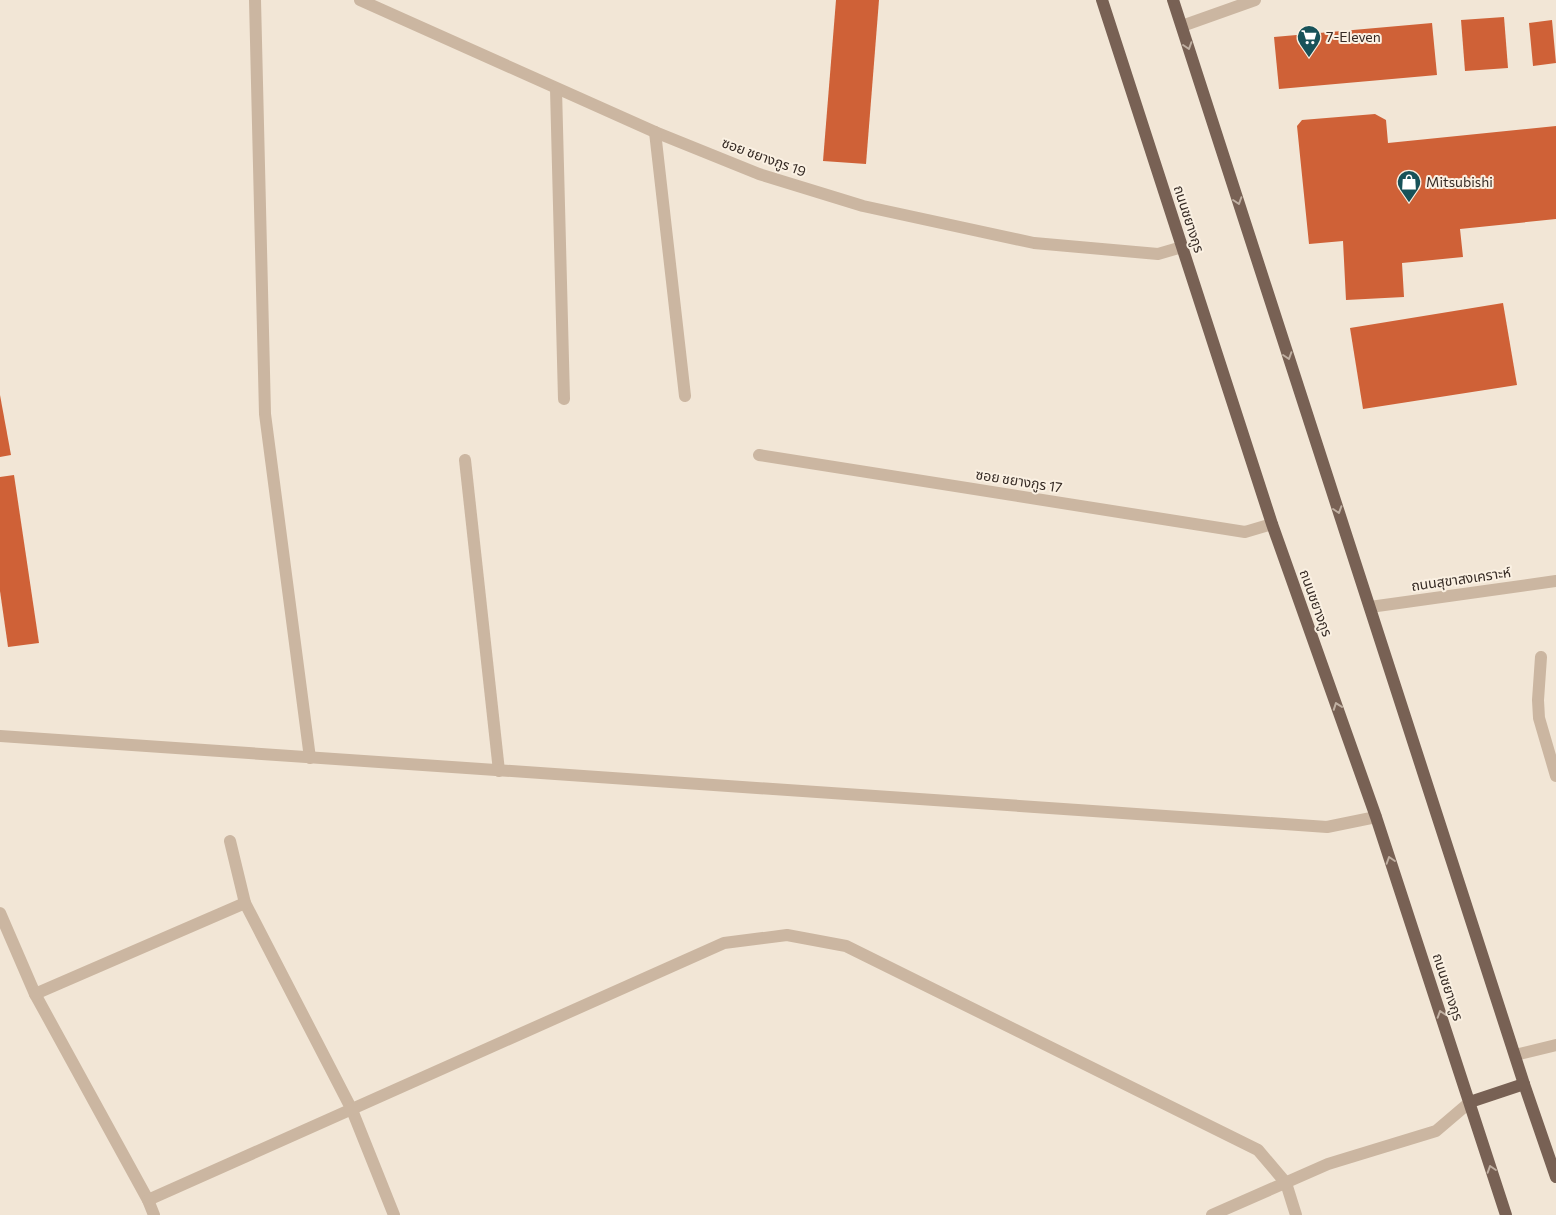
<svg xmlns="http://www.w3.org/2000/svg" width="1556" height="1215" viewBox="0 0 1556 1215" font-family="Commissioner,'Noto Sans Thai',sans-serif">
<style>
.building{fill:#cf6137}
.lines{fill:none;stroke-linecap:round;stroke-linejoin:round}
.service{stroke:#cbb6a1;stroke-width:12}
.minor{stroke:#cbb6a1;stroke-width:12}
.primary{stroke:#786154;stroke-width:12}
.oneway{stroke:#c0b0a2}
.labels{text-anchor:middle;stroke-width:4;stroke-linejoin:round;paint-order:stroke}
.poi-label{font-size:14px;fill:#352a24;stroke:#faf0e2;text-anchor:start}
.street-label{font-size:14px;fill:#352a24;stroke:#faf0e2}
</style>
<rect width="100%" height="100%" fill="#f2e6d6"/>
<g class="building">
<polygon points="836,0 879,0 866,164 823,161"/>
<polygon points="1504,17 1508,68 1465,71 1461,20"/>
<polygon points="1552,20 1556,63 1533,66 1529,23"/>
<polygon points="1432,23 1437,75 1279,89 1274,37"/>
<polygon points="1375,114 1386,120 1388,143 1556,126 1556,219 1460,229 1463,257 1402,263 1404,297 1346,300 1343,241 1309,244 1297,126 1302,120"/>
<polygon points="1503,303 1517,385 1363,409 1350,328"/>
<polygon points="0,395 11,455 0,457"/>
<polygon points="14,475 39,643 8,647 0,591 0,477"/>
</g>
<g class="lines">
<g class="service">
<polyline points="1182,26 1255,0"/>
<polyline points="1541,657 1538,700 1539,718 1556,776"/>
<polyline points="230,841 245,903 352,1110 394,1215"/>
<polyline points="0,913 35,994 148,1200 154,1215"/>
<polyline points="35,994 245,903"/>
<polyline points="1515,1055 1556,1045"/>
<polyline points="148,1200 724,943 787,935 846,946 1258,1150 1286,1183 1296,1215"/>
<polyline points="1212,1215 1328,1164 1436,1131 1470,1102"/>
</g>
<g class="minor">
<polyline points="255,0 265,414 310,758"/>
<polyline points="360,0 655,132 759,174 863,206 1034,243 1158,254 1182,247"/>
<polyline points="556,89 564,399"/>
<polyline points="655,132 685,396"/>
<polyline points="759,455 1245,532 1272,524"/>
<polyline points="465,460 499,771"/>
<polyline points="1370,607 1556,581"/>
<polyline points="0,736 1327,827 1376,817"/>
</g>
<g class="primary">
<polyline points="1102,0 1272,524 1376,817 1506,1215"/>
<polyline points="1173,0 1524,1084 1556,1177"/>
<polyline points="1470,1102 1524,1084"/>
</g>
</g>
<defs><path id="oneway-chevron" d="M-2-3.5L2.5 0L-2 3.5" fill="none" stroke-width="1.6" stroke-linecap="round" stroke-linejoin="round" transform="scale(1.25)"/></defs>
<g class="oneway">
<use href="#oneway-chevron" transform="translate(1188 46) rotate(72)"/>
<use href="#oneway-chevron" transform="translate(1238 201) rotate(72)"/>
<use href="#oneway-chevron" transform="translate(1288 356) rotate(72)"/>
<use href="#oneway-chevron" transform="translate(1338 510) rotate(72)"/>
<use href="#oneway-chevron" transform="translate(1337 706) rotate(-110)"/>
<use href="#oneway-chevron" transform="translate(1390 860) rotate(-108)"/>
<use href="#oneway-chevron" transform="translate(1441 1014) rotate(-108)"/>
<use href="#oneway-chevron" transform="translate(1491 1169) rotate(-108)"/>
</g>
<defs>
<g id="supermarket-pin" transform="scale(1.25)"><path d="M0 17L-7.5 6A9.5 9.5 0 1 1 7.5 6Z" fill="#175259" stroke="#faf0e2"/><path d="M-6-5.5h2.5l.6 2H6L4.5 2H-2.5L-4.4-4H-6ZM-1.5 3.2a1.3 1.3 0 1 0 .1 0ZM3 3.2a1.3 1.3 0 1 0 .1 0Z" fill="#fff"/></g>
<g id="shop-pin" transform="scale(1.25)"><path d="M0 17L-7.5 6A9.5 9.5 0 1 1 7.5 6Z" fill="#175259" stroke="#faf0e2"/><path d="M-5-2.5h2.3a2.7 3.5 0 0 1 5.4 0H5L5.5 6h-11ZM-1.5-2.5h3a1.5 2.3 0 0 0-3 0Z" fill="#fff"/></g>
</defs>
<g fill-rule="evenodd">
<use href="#supermarket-pin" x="1309" y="37"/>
<use href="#shop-pin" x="1409" y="182"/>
</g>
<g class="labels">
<g class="poi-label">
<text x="1326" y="42">7-Eleven</text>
<text x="1426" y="187">Mitsubishi</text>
</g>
<g class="street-label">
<text transform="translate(764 157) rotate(20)" y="5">ซอย ชยางกูร 19</text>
<text transform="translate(1189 219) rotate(72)" y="5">ถนนชยางกูร</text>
<text transform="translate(1019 481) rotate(9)" y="5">ซอย ชยางกูร 17</text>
<text transform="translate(1461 579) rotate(-8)" y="5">ถนนสุขาสงเคราะห์</text>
<text transform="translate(1316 603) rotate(70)" y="5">ถนนชยางกูร</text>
<text transform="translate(1448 987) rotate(72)" y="5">ถนนชยางกูร</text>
</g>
</g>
</svg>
